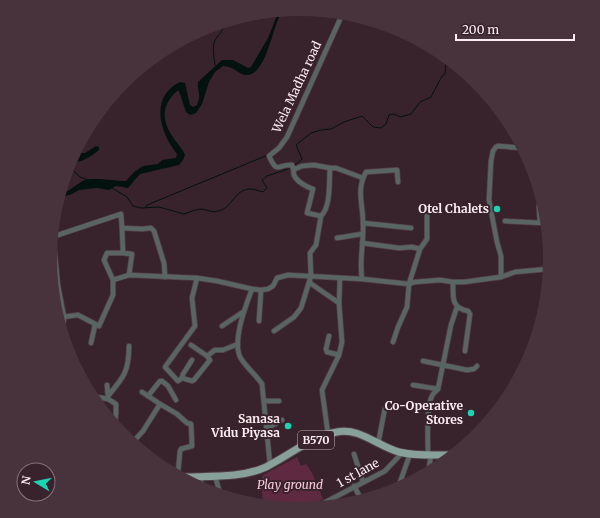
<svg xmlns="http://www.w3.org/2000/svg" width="600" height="518" viewBox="0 0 600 518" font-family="Merriweather,serif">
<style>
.green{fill:#5f2a41}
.water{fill:#03120e}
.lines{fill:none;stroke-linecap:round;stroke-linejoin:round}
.stream{stroke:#03120e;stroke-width:1}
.street-casing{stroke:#533e47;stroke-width:6}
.primary-casing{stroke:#533e47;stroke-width:9}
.street{stroke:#596562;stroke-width:4.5}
.primary{stroke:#87a099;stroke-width:7}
.poi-dot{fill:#1ad5b2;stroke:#38222b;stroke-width:1.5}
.labels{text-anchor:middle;stroke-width:4;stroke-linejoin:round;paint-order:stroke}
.shield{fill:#38222b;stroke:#c1b0b6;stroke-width:1}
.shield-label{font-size:11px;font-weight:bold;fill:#fcedf2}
.street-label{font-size:12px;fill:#fcedf2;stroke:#38222b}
.poi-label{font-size:12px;font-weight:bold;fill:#fcedf2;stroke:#38222b;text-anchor:end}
.park-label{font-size:12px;font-style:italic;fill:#fbcadc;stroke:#38222b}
</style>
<rect width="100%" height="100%" fill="#38222b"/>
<polygon class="green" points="297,457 301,466 306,464 312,473 323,499 309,507 300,509 263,502 261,481 263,475"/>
<g class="water">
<path d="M278,13H281C273,26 266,74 248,75C239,76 235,66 223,66L215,72L209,82L202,104L196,113L190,115L186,112L179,91H177C158,109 163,125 178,144C181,148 183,150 185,155L183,160L179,165L140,174L128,188L116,186L109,190L97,188L79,190L72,194L62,197L63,193C72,190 77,183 85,180C93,177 117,181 126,181L134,172L143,166L158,164L162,160L176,158L177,154C160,133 149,97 180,82L185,83L190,105L193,107L197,105C202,94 197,92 198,82L222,60H233L248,68L251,67L268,38Z"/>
<path d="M96,146L99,147V150C90,157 82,163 70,162L76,153H85Z"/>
</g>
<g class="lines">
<g class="stream">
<path d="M215,65C214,59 212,45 215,40C219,34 223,31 225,24"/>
<polyline points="308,86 338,17"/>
<polyline points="295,165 302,159 296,145 311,133 321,130 331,129 344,122 362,116 373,127 381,128 386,124 389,115 394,114 400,117 411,114 420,102 431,97 442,76 445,74 446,62"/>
<polyline points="68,166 80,177 88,180"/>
<path d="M112,188L127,197L133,206L141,208L159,207L184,214C191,212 195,209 202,209C208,210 212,213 218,211C232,209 235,188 251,189C255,189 259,191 263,192L267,188L262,180L267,176L291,168"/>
<polyline points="146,207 147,205 268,155"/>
</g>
<g class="street-casing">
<g id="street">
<polyline points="293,168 295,169 302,166 314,165 330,168 336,168 363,178"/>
<polyline points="534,177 536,187"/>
<polyline points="539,206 540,222"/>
<path d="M321,216L307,213L313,189C307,187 297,182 294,175C293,171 294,169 292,165C276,164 278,175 269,156L279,148L287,137L341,17"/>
<polyline points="505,221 543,223"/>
<polyline points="363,223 411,228"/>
<polyline points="55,236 121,214 122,228"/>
<polyline points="337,238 362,234"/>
<polyline points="362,243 399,248 412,247 420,249"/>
<polyline points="54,246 58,286 55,286"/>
<polyline points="123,253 132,254 129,275"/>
<polyline points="501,277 501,256 497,242 489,200 491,161 493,151 496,147 498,146 521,148"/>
<path d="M362,279C359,261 364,242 363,223C363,204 356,190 366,172L397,170L398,182"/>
<polyline points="113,280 104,260 107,253 123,253 122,228 142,229 151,228 154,231 164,263 165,277"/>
<path d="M453,282C453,297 451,308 468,311L470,314L465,351"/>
<polyline points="310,283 339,303"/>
<polyline points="58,286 64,317 63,326"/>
<path d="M252,289C246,305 230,345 242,360C248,369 256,375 262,384L270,464"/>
<polyline points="62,317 78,315 99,326 113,295 113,280 129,275 197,278 217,281 252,289 261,290 268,289 273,286 277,278 288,275 362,279 409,284 415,282 440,280 453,282 464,282 501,277 515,272 548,269"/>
<polyline points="259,321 261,290"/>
<polyline points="222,326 243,312"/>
<path d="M274,331L294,317L301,308L311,276L310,253L316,245L321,216C331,207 329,181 330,168"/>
<polyline points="329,336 326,349 327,352 339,355"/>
<polyline points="393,342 398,327 407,307 409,284 420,249 427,239 427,215"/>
<polyline points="91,343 95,325"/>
<polyline points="191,345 207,356 215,350 223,350 238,344"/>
<polyline points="192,360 183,374 182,378 178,381 165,367 195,326 192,298 197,278"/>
<polyline points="423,361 467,370 474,369 477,366"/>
<polyline points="182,378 192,381 194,380 210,360 207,356"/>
<polyline points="107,385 108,396"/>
<polyline points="413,385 438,389"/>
<polyline points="142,392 160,404"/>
<polyline points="148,396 160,381 162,381 168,386 176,400"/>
<path d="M97,397L108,399V396C124,377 129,371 129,346"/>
<polyline points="108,399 116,404 116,413 115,423"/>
<polyline points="265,401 279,401"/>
<polyline points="266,429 282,420"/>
<polyline points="328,434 322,390 339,355 342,342 339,303 340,278"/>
<polyline points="133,442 143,431 160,404 177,414 187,423 191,424 192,445 192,446 181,449 180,451 178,473"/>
<polyline points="378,444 385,408"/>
<polyline points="354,454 363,482"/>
<path d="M428,455C428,442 426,406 432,396C433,393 436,391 438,389L451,325L457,307"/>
<polyline points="429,468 431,455"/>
<polyline points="215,476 220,493"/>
<polyline points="200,477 202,488"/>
<polyline points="354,486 360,497"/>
<polyline points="398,488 410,454"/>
<polyline points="320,505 385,471 402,453"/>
</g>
</g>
<g class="primary-casing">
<path id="primary" d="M185,477C211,476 242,478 266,467C288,456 312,436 337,432C359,427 379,447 399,452C415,456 432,455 448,455"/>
</g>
<use href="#street" class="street"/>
<use href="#primary" class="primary"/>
</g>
<g class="poi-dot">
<circle cx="497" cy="209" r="4"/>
<circle cx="471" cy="413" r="4"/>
<circle cx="288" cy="426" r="4"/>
</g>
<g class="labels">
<rect class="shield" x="298" y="431" width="36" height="18" rx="3"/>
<g class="shield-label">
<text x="316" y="444">B570</text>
</g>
<g class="street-label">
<text transform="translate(297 87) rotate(-65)" y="4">Wela Madha road</text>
<text transform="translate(358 473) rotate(-29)" y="4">1 st lane</text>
</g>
<g class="poi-label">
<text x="489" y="213">Otel Chalets</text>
<text x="463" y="410">Co-Operative<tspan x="463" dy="14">Stores</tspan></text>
<text x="280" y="423">Sanasa<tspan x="280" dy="14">Vidu Piyasa</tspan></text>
</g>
<g class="park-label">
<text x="290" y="489">Play ground</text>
</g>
</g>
<path d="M0 0H600V518H0ZM57 259a243 243 0 1 1 486 0a243 243 0 1 1-486 0Z" fill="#48323b" fill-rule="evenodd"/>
<g transform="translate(36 482) rotate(280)"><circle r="19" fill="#38222b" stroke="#86737b"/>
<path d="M0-3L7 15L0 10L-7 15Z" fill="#1ad5b2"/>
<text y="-6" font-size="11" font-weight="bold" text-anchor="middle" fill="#fcedf2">N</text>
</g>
<path d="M456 34v6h118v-6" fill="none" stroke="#fcedf2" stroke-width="2"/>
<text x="462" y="34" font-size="12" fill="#fcedf2" stroke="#38222b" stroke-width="3" paint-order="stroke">200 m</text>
</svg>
